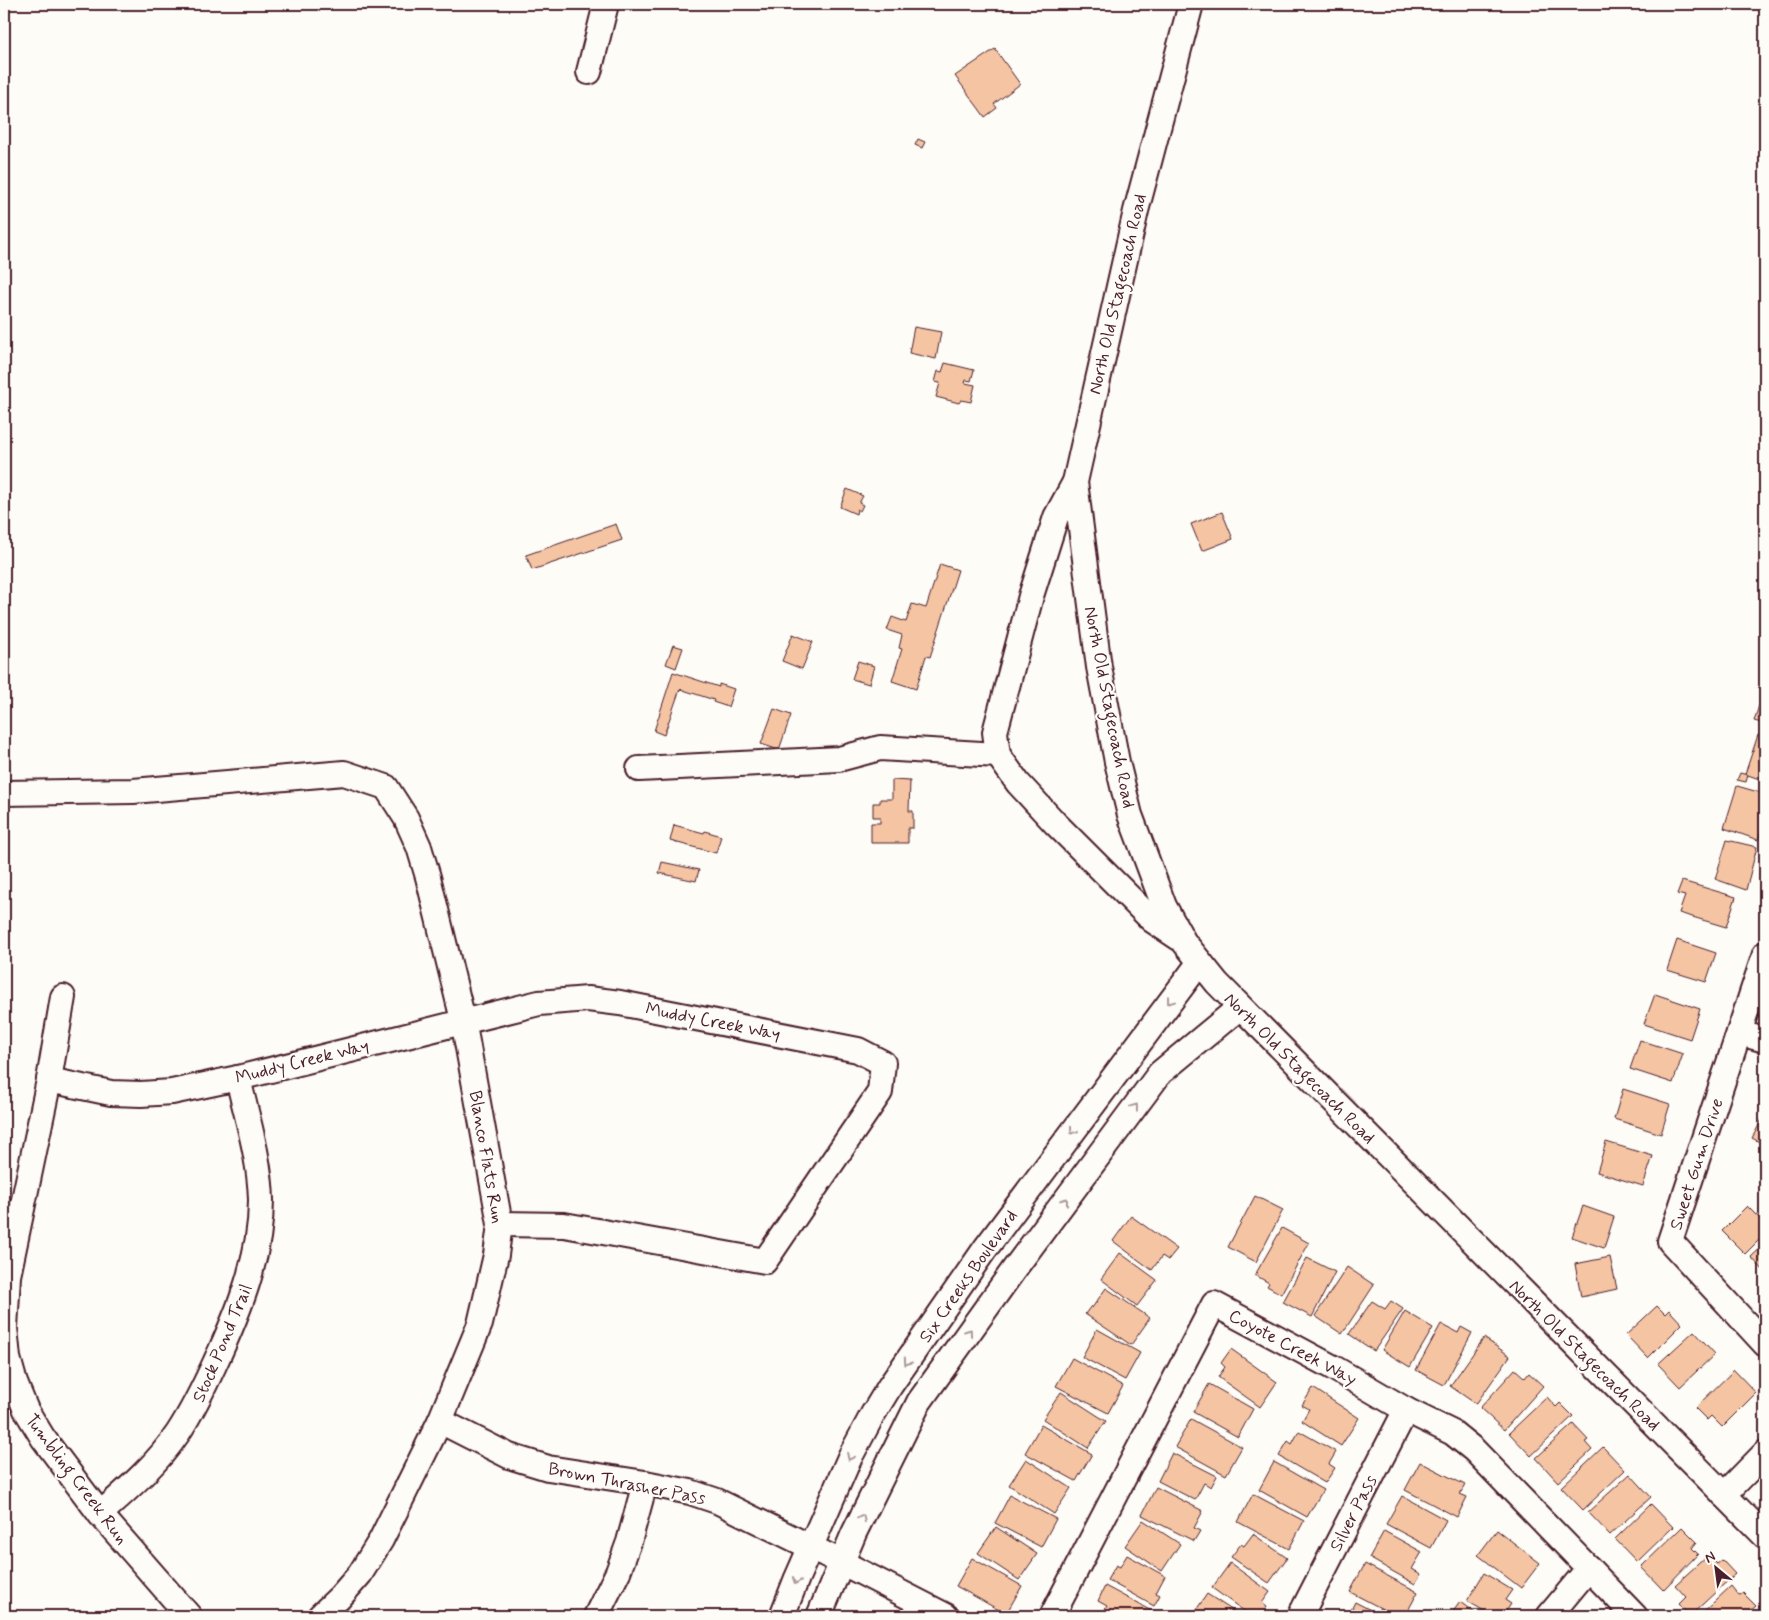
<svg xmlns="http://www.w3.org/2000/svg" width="1769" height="1620" viewBox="0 0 1769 1620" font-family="Mynerve,sans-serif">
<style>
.building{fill:#f4c4a3;stroke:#4a1f2b}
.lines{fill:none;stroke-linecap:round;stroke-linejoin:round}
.minor-casing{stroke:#4a1f2b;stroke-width:28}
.minor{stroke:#fdfcf7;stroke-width:24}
.oneway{stroke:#ac999b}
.labels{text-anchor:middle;stroke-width:4.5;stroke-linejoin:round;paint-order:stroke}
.street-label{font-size:18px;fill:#4a1f2b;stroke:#fdfcf7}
</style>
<rect width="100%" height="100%" fill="#fdfcf7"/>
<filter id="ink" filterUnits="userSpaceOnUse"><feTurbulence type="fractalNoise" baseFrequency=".02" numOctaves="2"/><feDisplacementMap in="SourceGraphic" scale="10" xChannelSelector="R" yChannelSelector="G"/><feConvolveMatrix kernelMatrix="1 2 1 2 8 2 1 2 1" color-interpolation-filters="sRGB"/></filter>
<g filter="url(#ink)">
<g class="building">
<polygon points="995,49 1020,84 994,104 997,108 985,117 955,76"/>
<polygon points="918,139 925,142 922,148 915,145"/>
<polygon points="914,327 941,332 936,359 909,353"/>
<polygon points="945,363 974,370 971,381 966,380 965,383 975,385 971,402 961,400 959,403 936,397 940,383 935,382 938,371 942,372"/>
<polygon points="847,489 863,496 859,503 863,505 860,511 857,509 856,514 840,507"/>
<polygon points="1222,512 1233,539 1202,551 1191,524"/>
<polygon points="616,524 622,540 532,570 526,555"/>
<polygon points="940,564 958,570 930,657 926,656 916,689 892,681 902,649 899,648 902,635 887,630 892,617 906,622 912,604 926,608"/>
<polygon points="793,634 813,642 802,669 782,661"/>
<polygon points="673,645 683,648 676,668 666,664"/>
<polygon points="858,661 874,666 869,684 852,679"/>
<polygon points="673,672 719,687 719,684 734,689 728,707 713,702 714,700 680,689 664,735 654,731"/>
<polygon points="1764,690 1765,690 1765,724 1754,721"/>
<polygon points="774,709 791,715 779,750 761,744"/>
<polygon points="1758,735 1765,737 1765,781 1745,774"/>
<polygon points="1740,773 1748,775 1746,782 1737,780"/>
<polygon points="892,780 910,781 909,811 913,811 913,828 908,828 908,843 871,843 871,823 880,823 880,817 873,817 873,803 880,803 880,799 892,799"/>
<polygon points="1737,786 1765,794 1765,820 1758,840 1724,828"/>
<polygon points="674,825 704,833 705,831 721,836 716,853 670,841"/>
<polygon points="1727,840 1757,847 1746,890 1715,879"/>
<polygon points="662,862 699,870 696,881 659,873"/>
<polygon points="1682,881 1736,897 1726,927 1679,913 1685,896 1677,894"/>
<polygon points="1677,940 1716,953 1706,982 1667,970"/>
<polygon points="1655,994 1700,1009 1690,1039 1644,1024"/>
<polygon points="1640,1040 1683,1054 1673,1083 1630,1069"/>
<polygon points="1623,1089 1670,1104 1661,1134 1614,1119"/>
<polygon points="1765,1114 1765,1145 1752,1138"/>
<polygon points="1606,1142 1653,1156 1643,1186 1597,1172"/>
<polygon points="1255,1196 1283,1210 1256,1262 1228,1247"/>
<polygon points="1583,1206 1614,1217 1604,1248 1572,1237"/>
<polygon points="1747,1206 1765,1224 1765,1234 1745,1254 1722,1231"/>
<polygon points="1131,1216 1177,1249 1168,1260 1162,1256 1152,1270 1113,1241"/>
<polygon points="1282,1228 1309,1243 1281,1294 1267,1286 1269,1283 1255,1275"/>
<polygon points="1765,1244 1765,1272 1751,1257"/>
<polygon points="1120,1253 1157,1280 1137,1306 1101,1279"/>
<polygon points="1610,1257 1617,1289 1581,1297 1575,1264"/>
<polygon points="1307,1258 1335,1272 1312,1317 1283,1302"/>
<polygon points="1347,1267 1374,1285 1342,1334 1315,1316"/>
<polygon points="1106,1288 1150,1318 1131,1345 1085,1314 1091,1306 1092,1308"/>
<polygon points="1372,1301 1385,1309 1391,1301 1403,1309 1374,1351 1349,1334"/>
<polygon points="1657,1306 1665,1314 1669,1310 1682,1324 1648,1358 1626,1335"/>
<polygon points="1405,1311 1433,1328 1410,1367 1382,1350"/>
<polygon points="1441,1324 1458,1333 1461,1327 1472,1333 1444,1385 1416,1370"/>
<polygon points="1097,1329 1140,1353 1125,1380 1082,1357"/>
<polygon points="1694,1331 1715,1354 1680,1387 1658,1364"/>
<polygon points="1484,1338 1510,1356 1476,1404 1450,1386"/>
<polygon points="1231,1349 1277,1382 1260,1407 1218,1377 1225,1367 1221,1363"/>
<polygon points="1072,1358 1123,1386 1108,1413 1056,1386"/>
<polygon points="1515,1369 1525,1378 1529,1373 1543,1386 1504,1430 1480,1408"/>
<polygon points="1734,1370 1756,1393 1722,1427 1711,1416 1707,1420 1695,1408"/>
<polygon points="1209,1384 1253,1409 1238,1437 1193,1412"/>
<polygon points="1313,1388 1359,1418 1341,1446 1302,1421 1309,1409 1302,1405"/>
<polygon points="1061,1392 1106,1421 1088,1448 1043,1419"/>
<polygon points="1547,1397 1556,1407 1560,1403 1573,1416 1531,1456 1509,1433"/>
<polygon points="1191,1419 1242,1447 1226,1475 1175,1447"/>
<polygon points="1573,1424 1588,1440 1585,1442 1592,1450 1558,1482 1536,1458"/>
<polygon points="1041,1425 1092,1454 1076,1481 1025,1453"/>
<polygon points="1299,1431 1336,1452 1329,1464 1335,1468 1325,1483 1279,1456 1288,1441 1292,1444"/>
<polygon points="1603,1447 1625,1470 1583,1510 1561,1487"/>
<polygon points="1172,1453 1217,1476 1211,1487 1204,1483 1195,1500 1158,1481"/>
<polygon points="1026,1459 1071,1488 1054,1514 1009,1485"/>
<polygon points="1274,1462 1323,1490 1307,1517 1259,1490"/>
<polygon points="1420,1462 1465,1485 1460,1494 1467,1497 1457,1517 1405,1490"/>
<polygon points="1630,1474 1651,1497 1610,1535 1588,1512"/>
<polygon points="1156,1487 1203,1511 1194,1528 1200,1531 1194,1541 1142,1515"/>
<polygon points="1253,1494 1304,1521 1289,1549 1238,1522"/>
<polygon points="1010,1495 1056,1519 1041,1547 995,1523"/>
<polygon points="1402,1496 1446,1520 1431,1548 1386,1524"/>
<polygon points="1651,1504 1673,1527 1637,1562 1615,1539"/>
<polygon points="1143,1520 1180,1544 1162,1571 1125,1546"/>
<polygon points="996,1527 1037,1554 1019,1580 978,1553"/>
<polygon points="1682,1527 1697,1542 1692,1548 1698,1554 1663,1590 1641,1567"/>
<polygon points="1497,1530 1540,1563 1521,1588 1478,1555"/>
<polygon points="1384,1531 1422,1552 1412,1569 1421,1574 1415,1584 1369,1558"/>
<polygon points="1253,1534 1287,1558 1269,1583 1231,1557 1241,1544 1244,1546"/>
<polygon points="1127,1555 1165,1576 1156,1593 1160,1595 1154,1606 1107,1580 1116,1565 1120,1567"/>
<polygon points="1708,1555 1717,1564 1722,1560 1735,1574 1690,1616 1679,1604 1686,1597 1675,1585"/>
<polygon points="972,1558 1022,1586 1006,1614 956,1586"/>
<polygon points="1230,1563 1270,1592 1262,1603 1267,1607 1260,1616 1251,1616 1212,1588"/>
<polygon points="1365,1564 1418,1592 1405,1616 1396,1616 1350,1592"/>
<polygon points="1484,1573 1512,1590 1505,1600 1511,1604 1503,1616 1493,1616 1467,1601"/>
<polygon points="1105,1586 1157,1614 1155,1616 1101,1616 1107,1606 1098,1601"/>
<polygon points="1731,1586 1739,1596 1743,1593 1756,1606 1745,1616 1699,1616"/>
<polygon points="1207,1594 1241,1616 1192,1616"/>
<polygon points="1355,1602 1382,1616 1341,1616 1343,1613 1348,1616"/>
<polygon points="1460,1602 1479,1616 1456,1616 1452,1613"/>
</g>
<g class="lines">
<g class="minor-casing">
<g id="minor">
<polyline points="1191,4 1136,211 1075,482 1099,667 1117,762 1130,815 1164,906 1184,942 1217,983 1765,1536"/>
<polyline points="589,72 606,4"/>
<polyline points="1075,482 1056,517 1031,596 995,732 998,755 1018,783 1055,823 1152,920 1179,938"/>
<polyline points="639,769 839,759 880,748 998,755"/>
<polyline points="4,793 133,791 344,773 386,787 406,818 419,847 428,877 463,1020 500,1224 496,1255 480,1324 440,1421 381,1540 360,1574 340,1597 320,1616"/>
<polyline points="1765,954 1670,1241 1765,1344"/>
<polyline points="63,997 49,1080 8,1276 5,1328 8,1358 15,1383 26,1410 43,1438 100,1514 189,1616"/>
<polyline points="1739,1033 1765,1040"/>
<polyline points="49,1080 111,1093 141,1094 172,1092 238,1078 539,1003 588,999 620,1003 858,1050 883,1063 880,1092 765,1261 564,1225 500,1224"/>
<polyline points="440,1421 509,1456 548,1468 645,1483 690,1492 717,1501 841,1562 946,1616"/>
<polyline points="1724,1495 1765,1453"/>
<path d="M100,1514C128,1489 157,1464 178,1433C193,1410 204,1387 215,1363C239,1311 261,1258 261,1200C260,1159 247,1118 238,1078"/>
<polyline points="596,1616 618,1572 629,1542 645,1483"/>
<polyline points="782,1616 797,1578 850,1457 873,1414 890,1386 985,1249 1200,962"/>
<polyline points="819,1616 854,1533 919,1402 1015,1268 1160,1073 1240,1007"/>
<polyline points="1052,1616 1214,1304 1332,1367 1406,1410 1453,1433 1474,1450 1635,1616"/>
<polyline points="1300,1616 1406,1410"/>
<polyline points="1549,1616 1589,1568"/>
</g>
</g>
<use href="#minor" class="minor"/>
</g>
<defs><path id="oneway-chevron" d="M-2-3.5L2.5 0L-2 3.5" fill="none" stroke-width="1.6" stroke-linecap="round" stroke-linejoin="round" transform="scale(1.25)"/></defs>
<g class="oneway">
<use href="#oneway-chevron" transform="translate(1170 1001) rotate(127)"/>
<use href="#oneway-chevron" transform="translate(1135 1107) rotate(-53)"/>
<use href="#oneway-chevron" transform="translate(1073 1131) rotate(126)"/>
<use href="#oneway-chevron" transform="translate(1065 1201) rotate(-53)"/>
<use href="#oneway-chevron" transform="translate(969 1332) rotate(-54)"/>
<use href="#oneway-chevron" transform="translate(907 1362) rotate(125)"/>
<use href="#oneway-chevron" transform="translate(850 1457) rotate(116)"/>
<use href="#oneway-chevron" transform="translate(862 1518) rotate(-64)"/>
<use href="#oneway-chevron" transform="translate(796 1581) rotate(112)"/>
</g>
</g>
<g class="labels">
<g class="street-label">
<text transform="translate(1117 294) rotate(-77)" y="6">North Old Stagecoach Road</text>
<text transform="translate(1110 707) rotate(79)" y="6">North Old Stagecoach Road</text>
<text transform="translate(713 1021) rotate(11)" y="6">Muddy Creek Way</text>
<text transform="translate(302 1061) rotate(-14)" y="6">Muddy Creek Way</text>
<text transform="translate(1300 1068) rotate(45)" y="6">North Old Stagecoach Road</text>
<text transform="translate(487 1157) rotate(80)" y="6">Blanco Flats Run</text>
<text transform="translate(1696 1164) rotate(-72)" y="6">Sweet Gum Drive</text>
<text transform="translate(968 1276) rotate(-55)" y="6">Six Creeks Boulevard</text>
<text transform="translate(222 1343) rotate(-67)" y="6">Stock Pond Trail</text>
<text transform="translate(1293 1347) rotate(28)" y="6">Coyote Creek Way</text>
<text transform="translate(1585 1355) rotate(45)" y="6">North Old Stagecoach Road</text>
<text transform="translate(77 1479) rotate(53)" y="6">Tumbling Creek Run</text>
<text transform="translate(627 1483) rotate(11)" y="6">Brown Thrasher Pass</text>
<text transform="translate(1353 1513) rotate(-63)" y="6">Silver Pass</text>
</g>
</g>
<rect width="1769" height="1620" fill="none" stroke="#fdfcf7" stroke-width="20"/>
<rect x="10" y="10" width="1749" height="1600" fill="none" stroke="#4a1f2b" stroke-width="2" filter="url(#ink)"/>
<g transform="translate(1716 1568) rotate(331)" stroke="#fdfcf7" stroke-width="4" paint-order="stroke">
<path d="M0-4L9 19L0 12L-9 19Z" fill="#4a1f2b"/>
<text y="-8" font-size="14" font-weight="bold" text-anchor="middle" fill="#4a1f2b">N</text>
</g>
</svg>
